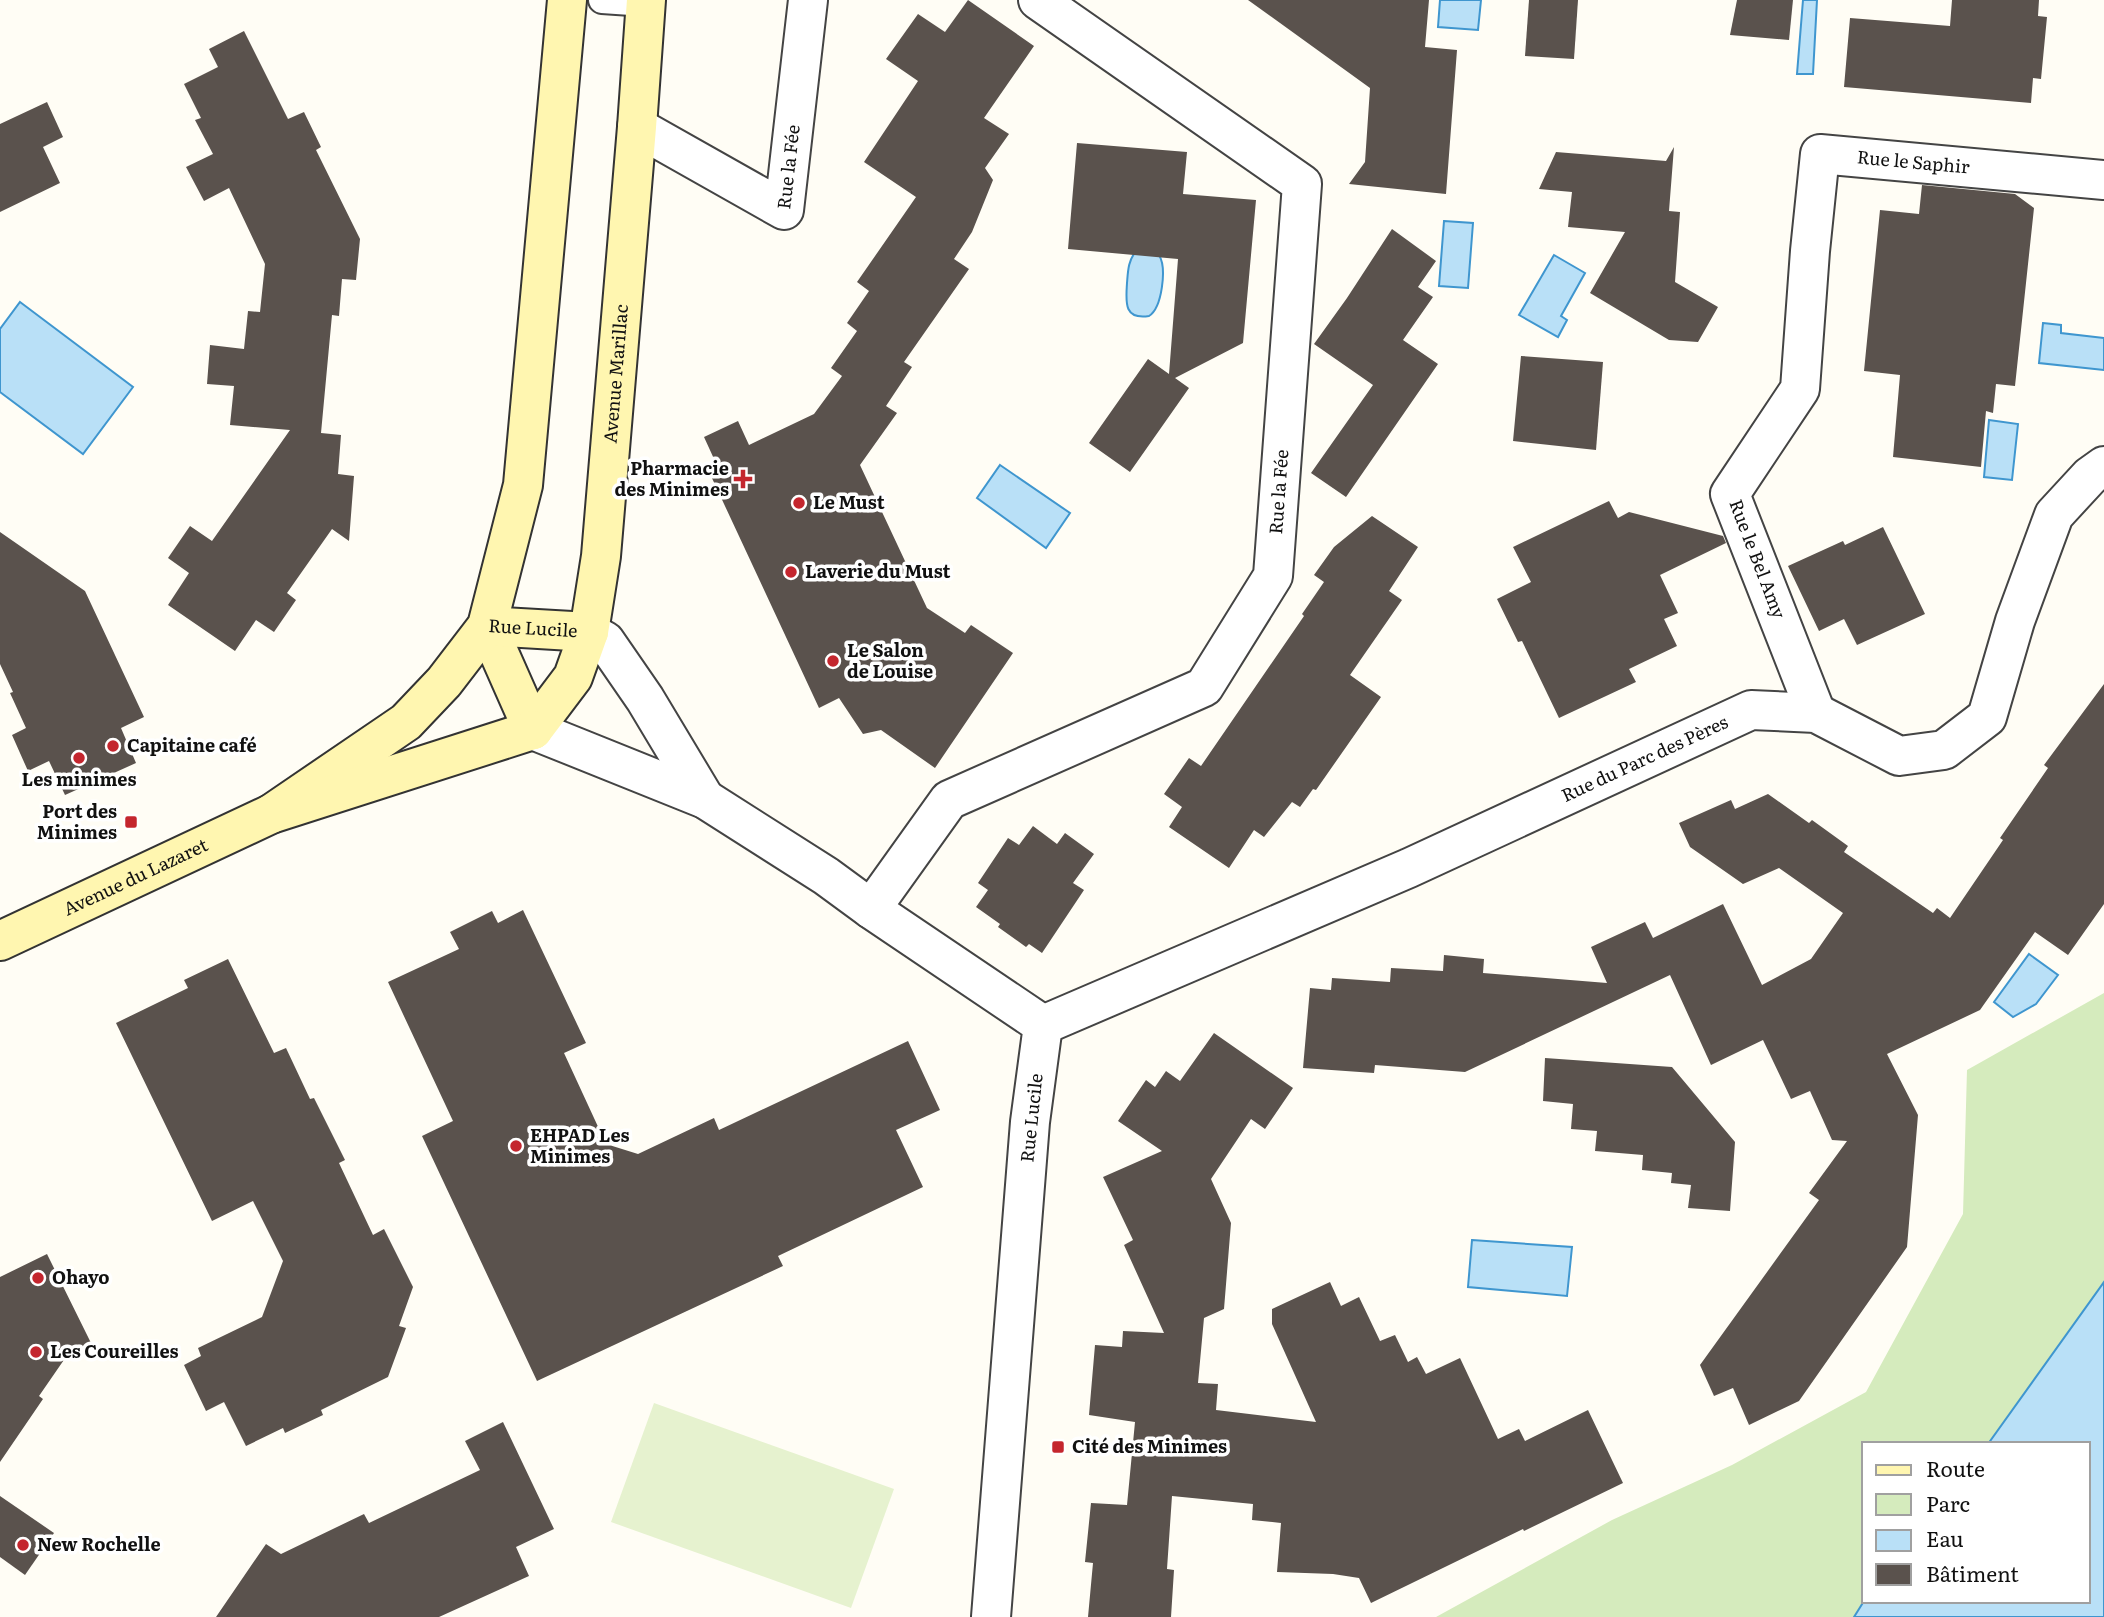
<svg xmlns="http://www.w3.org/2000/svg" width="2104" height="1617" viewBox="0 0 2104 1617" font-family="Literata,serif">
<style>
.green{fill:#d5ebbd;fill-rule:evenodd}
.pitch{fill:#e6f2cf}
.water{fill:#b9e0f7;stroke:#3f96cf;stroke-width:2}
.building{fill:#5a524d}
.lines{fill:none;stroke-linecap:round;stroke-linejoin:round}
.lane-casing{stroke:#444;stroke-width:30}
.street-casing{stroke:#444;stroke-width:42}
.secondary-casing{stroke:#333;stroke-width:42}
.lane{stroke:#fff;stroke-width:26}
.street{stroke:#fff;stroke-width:38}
.secondary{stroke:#fff6b0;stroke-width:38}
.poi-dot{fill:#c4262e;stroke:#fff;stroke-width:2.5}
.labels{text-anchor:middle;stroke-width:7;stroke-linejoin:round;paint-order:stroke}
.street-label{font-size:18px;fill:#111;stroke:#fff}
.poi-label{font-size:18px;font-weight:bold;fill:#111;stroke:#fff;text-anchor:start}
</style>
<rect width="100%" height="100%" fill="#fffdf5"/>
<path class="green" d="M2104,993V1617H1436L1612,1520L1732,1465L1866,1392L1963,1214L1967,1070ZM1864,1444H2088V1601H1864Z"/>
<polygon class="pitch" points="654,1403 894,1489 851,1608 611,1522"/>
<g class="water">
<polygon points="1440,0 1481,0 1478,30 1438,27"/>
<polygon points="1803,0 1817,0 1813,74 1797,74"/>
<polygon points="1444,221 1473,223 1468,288 1439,286"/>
<path d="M1136,251L1159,255C1167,268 1162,308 1149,316C1123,320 1126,301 1127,283C1128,271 1128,261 1136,251Z"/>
<polygon points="1554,255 1585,273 1561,316 1567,320 1558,337 1519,315"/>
<polygon points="20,302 133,387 83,454 0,392 0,329"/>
<polygon points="2043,323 2061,325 2061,333 2104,338 2104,370 2039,363"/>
<polygon points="1989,420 2018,424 2012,480 1984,477"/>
<polygon points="1000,465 1070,513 1046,548 977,498"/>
<polygon points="2029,954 2058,975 2036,1004 2013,1017 1994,1002"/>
<polygon points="1472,1240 1572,1247 1567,1296 1468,1287"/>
<polygon points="2104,1282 2104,1617 1854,1617 1864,1601 2088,1601 2088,1444 1988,1444"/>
</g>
<g class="building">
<polygon points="968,0 1034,46 984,118 1009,134 985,168 993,180 972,232 954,259 969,269 904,362 912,367 886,406 897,413 860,465 927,608 965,633 971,625 1013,653 935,768 881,730 863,734 839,698 819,708 711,476 720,472 704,437 738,421 749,445 814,414 842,376 831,368 857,331 847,323 869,291 857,282 916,197 864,162 918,81 886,59 918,14 945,32"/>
<polygon points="1248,0 1429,0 1425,47 1457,50 1446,194 1349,184 1365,162 1370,88"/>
<polygon points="1529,0 1578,0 1574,59 1525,56"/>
<polygon points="1737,0 1793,0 1789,40 1730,35"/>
<polygon points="1952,0 2039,0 2038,16 2047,17 2041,79 2033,78 2031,103 1844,87 1850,18 1950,26"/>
<polygon points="244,31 288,119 304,112 321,147 316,150 360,239 356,280 342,279 339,316 332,315 321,433 341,435 338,474 354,476 349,541 332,529 287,593 296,600 274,632 256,620 235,651 168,605 189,573 168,558 190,526 212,541 290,430 230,425 234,386 207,384 210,345 244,349 248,311 260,312 265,264 229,188 204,201 186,167 213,154 195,120 201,118 184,84 218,67 209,49"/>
<polygon points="47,102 63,137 43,147 60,183 0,212 0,124"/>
<polygon points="1077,143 1187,152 1183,194 1256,200 1243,343 1175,378 1189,388 1130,472 1089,443 1148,359 1169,374 1178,259 1068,249"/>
<polygon points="1674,147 1669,211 1680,212 1675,282 1718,307 1698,342 1669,340 1590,293 1625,232 1568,227 1572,192 1539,189 1556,152 1666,161"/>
<polygon points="1922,185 2015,194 2034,208 2015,386 1996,384 1993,413 1986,411 1981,467 1893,457 1900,375 1864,371 1880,210 1919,214"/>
<polygon points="1392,229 1436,261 1418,287 1433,297 1403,340 1438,364 1346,497 1311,473 1373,385 1314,344 1347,298"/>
<polygon points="1521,356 1603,362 1596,450 1513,441"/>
<polygon points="1609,501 1618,518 1629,512 1723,536 1726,543 1660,575 1678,613 1664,619 1677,646 1629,669 1636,682 1559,718 1522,641 1518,642 1497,599 1531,582 1513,547"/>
<polygon points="1372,516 1418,547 1389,591 1402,600 1350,675 1381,697 1316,790 1313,789 1300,807 1292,802 1264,837 1254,830 1229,868 1169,827 1182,807 1164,794 1189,758 1201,766 1304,616 1302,614 1324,582 1314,575 1334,547"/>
<polygon points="1883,527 1925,614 1857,645 1844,619 1819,631 1788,566 1843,541 1845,545"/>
<polygon points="0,532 85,591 144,717 121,728 136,763 65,795 49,761 28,771 12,735 26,728 10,693 13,692 0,664"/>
<polygon points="2104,684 2104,904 2068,955 2035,932 1980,1010 1887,1054 1918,1115 1907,1247 1799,1401 1749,1425 1733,1388 1714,1396 1700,1365 1819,1200 1809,1193 1847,1141 1832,1140 1810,1091 1791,1099 1763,1040 1711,1065 1670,975 1465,1072 1375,1065 1374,1073 1303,1068 1310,988 1331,990 1332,978 1390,982 1391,968 1443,971 1444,955 1484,959 1483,973 1607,983 1591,947 1645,922 1653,938 1723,904 1762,985 1811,959 1843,913 1779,868 1743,884 1690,847 1679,823 1731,800 1735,809 1768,794 1809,823 1812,820 1848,846 1844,852 1933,913 1937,908 1950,918 2003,840 2000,838 2048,768 2044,765"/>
<polygon points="1033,826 1057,844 1065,833 1094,854 1073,883 1084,890 1042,953 1029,944 1026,947 998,927 1000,924 976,907 988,890 978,883 1008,838 1019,845"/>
<polygon points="523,910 586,1043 564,1053 606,1144 638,1154 714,1118 719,1130 908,1041 940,1110 896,1130 923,1187 778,1256 783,1266 537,1381 422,1136 453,1121 388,982 459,949 450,932 492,911 498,923"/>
<polygon points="228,959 274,1053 286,1048 310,1099 314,1098 345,1160 339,1163 373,1235 384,1229 413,1287 399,1326 406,1328 388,1377 321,1410 323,1415 285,1433 283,1428 246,1446 224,1402 206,1411 184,1365 201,1356 198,1348 262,1317 283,1261 253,1201 212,1221 116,1023 188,988 184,980"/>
<polygon points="1214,1033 1293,1088 1265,1129 1251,1119 1211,1179 1231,1223 1224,1309 1204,1318 1198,1383 1218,1384 1216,1410 1316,1422 1272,1324 1272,1309 1330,1282 1341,1306 1359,1297 1380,1341 1395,1335 1408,1362 1417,1357 1426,1374 1460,1358 1498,1439 1519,1429 1525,1441 1588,1410 1623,1483 1524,1531 1523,1529 1371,1603 1359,1578 1333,1574 1277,1572 1281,1523 1252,1520 1253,1504 1172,1496 1167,1569 1174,1570 1171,1617 1088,1617 1093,1563 1085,1562 1091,1503 1127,1505 1135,1422 1089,1415 1095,1345 1122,1347 1123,1331 1164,1333 1124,1245 1133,1240 1103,1177 1162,1151 1118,1121 1146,1080 1155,1087 1166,1071 1180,1081"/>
<polygon points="1545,1058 1672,1067 1735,1142 1730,1211 1688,1208 1691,1185 1671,1183 1672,1173 1642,1170 1643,1155 1595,1151 1597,1131 1571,1129 1573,1104 1543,1101"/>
<polygon points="47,1254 91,1343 68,1354 39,1396 43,1399 0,1462 0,1277"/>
<polygon points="503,1422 554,1529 516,1547 529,1576 439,1617 216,1617 266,1544 281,1554 364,1514 369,1523 480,1470 465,1441"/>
<polygon points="0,1496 54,1533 25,1575 0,1557"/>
</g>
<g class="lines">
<g class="lane-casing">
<polyline id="lane" points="602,0 646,3"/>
</g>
<g class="street-casing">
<g id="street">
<path id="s1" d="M637,127L784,210L808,0"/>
<polyline points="589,632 605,641 645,699 705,799"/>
<path id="s2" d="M1816,713L1730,494L1800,389L1810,251L1820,154L2104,180"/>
<polyline points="533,730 705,799 826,876 871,909 1043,1025 1030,1122 991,1617"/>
<path id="s3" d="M871,909L949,800L1204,687L1273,576L1302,184L1038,0"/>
<path id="s4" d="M1043,1025L1409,868L1751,710L1816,713L1899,756L1944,750L1987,717L2015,621L2054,515L2090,476L2104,466"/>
</g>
</g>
<g class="secondary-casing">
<g id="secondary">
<polyline points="487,626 533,730"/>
<path id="s5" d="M487,626L589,632"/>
<path id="s6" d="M533,730L573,677L589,632L601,556L637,127L646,0"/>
<polyline points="271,814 406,722 444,682 487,626 523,485 567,0"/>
<path id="s7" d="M0,941L271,814L533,730"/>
</g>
</g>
<use href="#lane" class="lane"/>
<use href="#street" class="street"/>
<use href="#secondary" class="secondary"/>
</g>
<g class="poi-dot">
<path d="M739.5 468.5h7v7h7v7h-7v7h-7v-7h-7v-7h7z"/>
<circle cx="799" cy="503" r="7"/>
<circle cx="791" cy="572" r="7"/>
<circle cx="833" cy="661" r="7"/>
<circle cx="113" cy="746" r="7"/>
<circle cx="79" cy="758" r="7"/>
<rect x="124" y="815" width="14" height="14" rx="3.5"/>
<circle cx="516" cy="1146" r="7"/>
<circle cx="38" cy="1278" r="7"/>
<circle cx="36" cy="1352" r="7"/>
<rect x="1051" y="1440" width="14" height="14" rx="3.5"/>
<circle cx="23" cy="1545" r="7"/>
</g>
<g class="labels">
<g class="street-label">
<text dy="6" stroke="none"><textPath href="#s1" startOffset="212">Rue la Fée</textPath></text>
<text dy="6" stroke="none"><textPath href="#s2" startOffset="691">Rue le Saphir</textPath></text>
<text dy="6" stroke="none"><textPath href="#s6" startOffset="374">Avenue Marillac</textPath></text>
<text dy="6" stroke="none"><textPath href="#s3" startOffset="628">Rue la Fée</textPath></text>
<text transform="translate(1757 559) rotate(69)" y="6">Rue le Bel Amy</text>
<text dy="6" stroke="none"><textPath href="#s5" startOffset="46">Rue Lucile</textPath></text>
<text dy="6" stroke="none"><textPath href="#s4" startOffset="658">Rue du Parc des Pères</textPath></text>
<text dy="6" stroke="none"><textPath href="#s7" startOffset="150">Avenue du Lazaret</textPath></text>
<text transform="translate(1032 1118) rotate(-84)" y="6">Rue Lucile</text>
</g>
<g class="poi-label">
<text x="729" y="475" text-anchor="end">Pharmacie<tspan x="729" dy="21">des Minimes</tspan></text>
<text x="813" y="509">Le Must</text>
<text x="805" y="578">Laverie du Must</text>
<text x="847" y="657">Le Salon<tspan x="847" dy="21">de Louise</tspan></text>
<text x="127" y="752">Capitaine café</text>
<text x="79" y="786" text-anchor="middle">Les minimes</text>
<text x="117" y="818" text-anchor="end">Port des<tspan x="117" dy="21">Minimes</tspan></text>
<text x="530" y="1142">EHPAD Les<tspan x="530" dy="21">Minimes</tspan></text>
<text x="52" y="1284">Ohayo</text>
<text x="50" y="1358">Les Coureilles</text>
<text x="1072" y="1453">Cité des Minimes</text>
<text x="37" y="1551">New Rochelle</text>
</g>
</g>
<rect x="1862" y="1442" width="228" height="161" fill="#ffffff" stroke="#a0a0a0" stroke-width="2"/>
<rect x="1876" y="1465" width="35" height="10" fill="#fff6b0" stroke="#a0a0a0" stroke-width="2"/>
<text x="1926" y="1477" font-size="21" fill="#111111">Route</text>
<rect x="1876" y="1494" width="35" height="21" fill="#d5ebbd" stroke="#a0a0a0" stroke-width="2"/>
<text x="1926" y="1512" font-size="21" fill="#111111">Parc</text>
<rect x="1876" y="1530" width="35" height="21" fill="#b9e0f7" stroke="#a0a0a0" stroke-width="2"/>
<text x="1926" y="1547" font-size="21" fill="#111111">Eau</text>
<rect x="1876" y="1564" width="35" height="21" fill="#5a524d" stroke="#a0a0a0" stroke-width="2"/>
<text x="1926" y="1582" font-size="21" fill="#111111">Bâtiment</text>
</svg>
